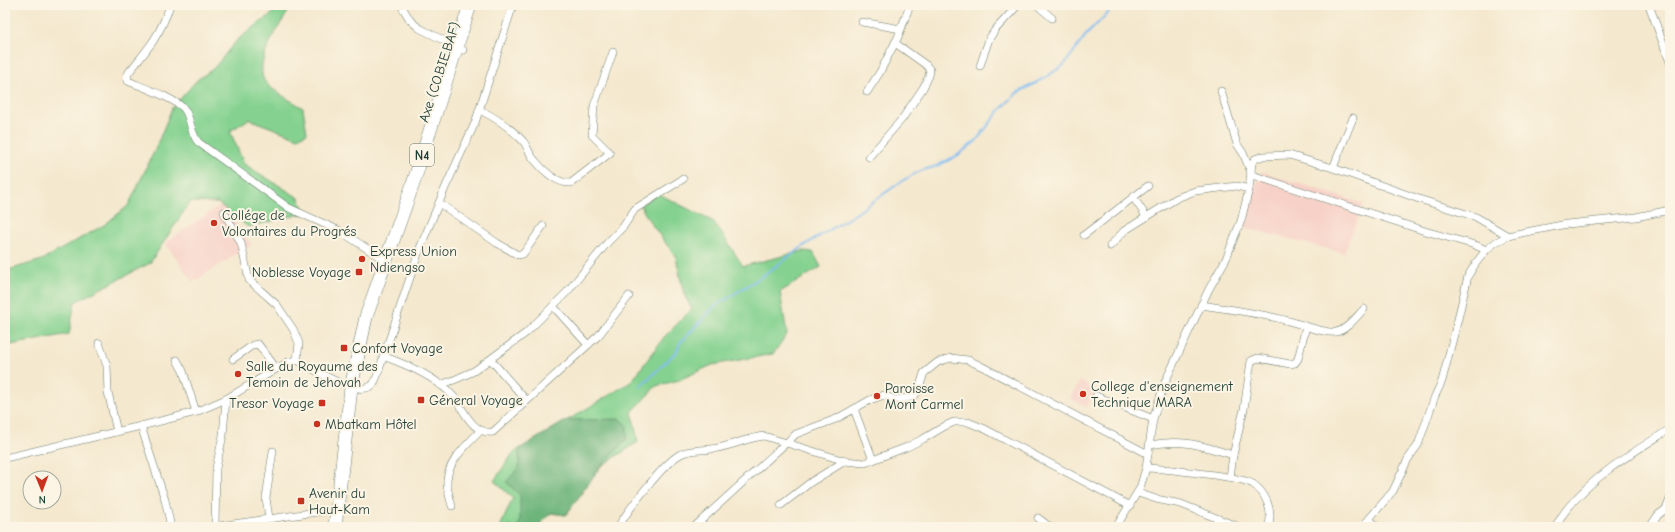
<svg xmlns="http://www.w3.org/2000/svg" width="1675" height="532" viewBox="0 0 1675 532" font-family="'Comic Neue',sans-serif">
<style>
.built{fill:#f7d1c7}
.green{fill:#85d290;stroke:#528862}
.forest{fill:#6cb47a;stroke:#467857}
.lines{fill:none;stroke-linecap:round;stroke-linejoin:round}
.stream{stroke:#80bdf3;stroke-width:2}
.street-casing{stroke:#6a796a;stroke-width:8}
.highway-casing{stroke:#6a796a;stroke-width:14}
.street{stroke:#fff;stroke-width:7}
.highway{stroke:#fff;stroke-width:13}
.poi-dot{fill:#c8321e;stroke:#fcf5e5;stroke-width:1.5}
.labels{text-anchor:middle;stroke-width:4;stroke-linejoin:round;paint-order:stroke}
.shield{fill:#fcf5e5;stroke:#617469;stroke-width:1}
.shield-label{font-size:13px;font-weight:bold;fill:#1f3d34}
.street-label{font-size:14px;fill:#1f3d34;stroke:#fcf5e5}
.poi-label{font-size:14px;fill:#1f3d34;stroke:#fcf5e5;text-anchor:start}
</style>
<rect width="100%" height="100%" fill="#fcf5e5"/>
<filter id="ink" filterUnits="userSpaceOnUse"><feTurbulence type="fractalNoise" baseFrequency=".025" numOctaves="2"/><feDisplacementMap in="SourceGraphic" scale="8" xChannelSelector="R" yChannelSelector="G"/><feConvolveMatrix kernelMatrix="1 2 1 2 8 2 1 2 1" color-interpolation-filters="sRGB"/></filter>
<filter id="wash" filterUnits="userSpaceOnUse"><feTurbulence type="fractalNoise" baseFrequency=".012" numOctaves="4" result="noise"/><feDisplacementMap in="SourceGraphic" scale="16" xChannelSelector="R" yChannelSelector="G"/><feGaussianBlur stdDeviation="0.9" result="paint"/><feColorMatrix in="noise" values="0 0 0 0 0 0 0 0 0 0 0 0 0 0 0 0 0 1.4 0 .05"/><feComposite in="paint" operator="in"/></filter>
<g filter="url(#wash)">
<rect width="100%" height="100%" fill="#f4e8ce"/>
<g class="built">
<polygon points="1262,172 1364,204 1344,253 1242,227 1248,200"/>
<polygon points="222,204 251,245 193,282 165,243"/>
<polygon points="1080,381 1096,390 1086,407 1070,398"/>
</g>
<g class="green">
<path d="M277,5H292C282,23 249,66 267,84C276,93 292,101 303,108L307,133L298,138L249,119L230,131L244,164L299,198L305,213L248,227L218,203L190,202L150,263L75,302L69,334L5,346V271L42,260L104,225L128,206L155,150L172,108L197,80L214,68L237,40L273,13Z"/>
<polygon points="659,194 714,222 743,266 803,251 813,252 821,267 780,292 787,334 773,354 712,365 679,380 656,386 632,412 638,442 600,467 566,515 551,513 542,522 542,527 500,527 513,498 494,481 513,453 631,382 665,336 692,309 684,295 676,257 650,222 640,205"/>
</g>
<polygon class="forest" points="620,419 627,426 627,439 600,467 566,515 551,513 542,522 542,527 516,527 520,523 520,495 506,482 519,468 519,449 567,420"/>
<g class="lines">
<polyline class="stream" points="640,387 677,351 680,343 714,307 761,277 808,243 854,215 902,181 920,171 937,166 958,155 976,141 1000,110 1017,93 1043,79 1064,65 1086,35 1116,5"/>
</g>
</g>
<g filter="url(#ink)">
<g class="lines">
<g class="street-casing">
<g id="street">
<path d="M170,5C161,34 148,49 129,72L127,76L128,81C142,87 177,99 185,110C191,119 190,132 198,142L289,208L340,231L386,261"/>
<polyline points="401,5 410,20 419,28 463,50"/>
<polyline points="1037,5 1052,18"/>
<polyline points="1649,5 1670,62"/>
<polyline points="862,22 901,29"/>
<polyline points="980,66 989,39 995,30 1018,5"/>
<polyline points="1221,91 1237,144 1243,153 1252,175 1425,231 1475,245 1486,250"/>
<polyline points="867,92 880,72 898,37 910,5"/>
<path d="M480,110C496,118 511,128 523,141C527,146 529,153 533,158C541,168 556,184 571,183L610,153L592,135L594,106L613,52"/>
<polyline points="869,157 902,119 923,88 929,76 930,70 926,65 895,43"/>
<polyline points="1333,168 1353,118"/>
<polyline points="1133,197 1146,216"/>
<polyline points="439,203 497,243 518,255 523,254 543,226"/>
<polyline points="224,212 241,243 249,280 277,305 293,329 299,343 297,360"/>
<polyline points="1084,235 1148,186"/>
<polyline points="1110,246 1124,231 1177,198 1195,191 1237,186 1249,189"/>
<path d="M1201,305C1229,309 1258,313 1285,320C1299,323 1323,334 1336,332C1347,330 1356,317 1364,309"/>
<polyline points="553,306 588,345"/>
<polyline points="99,343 107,366 108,392 117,432"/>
<path d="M383,356C407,365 437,377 454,397C464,410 473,435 493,432L599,335L629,296"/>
<polyline points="233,359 253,345 258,344 276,368"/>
<polyline points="177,360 183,371 196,412"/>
<polyline points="491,360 526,400"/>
<polyline points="440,385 454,380 474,371 526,333 567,292 608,242 623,227 635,209 683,179"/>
<polyline points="1096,396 1153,419"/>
<polyline points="854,409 873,460"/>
<polyline points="141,426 165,500 171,527"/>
<path d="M1150,445C1181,438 1203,446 1233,455"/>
<path d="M5,458L141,426L196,412L226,399L288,362L297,360C312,368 355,397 371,386C376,383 378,373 380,367L420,248L446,186L475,123L513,5"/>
<path d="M1146,468C1169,469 1191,472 1214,475C1226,477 1242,478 1253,484C1266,493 1274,512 1268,527"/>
<polyline points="1230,477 1233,455 1244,409 1251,361 1258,358 1290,364 1295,363 1298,359 1306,326"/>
<polyline points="1138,493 1156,499 1181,504 1239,527"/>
<polyline points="781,505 811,482 845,461"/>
<path d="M452,506C450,499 448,492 447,485C445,463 468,444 481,430"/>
<polyline points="1667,507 1670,499"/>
<polyline points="269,518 266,498 273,451"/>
<polyline points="1038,518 1050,527"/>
<polyline points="1370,519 1376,527"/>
<polyline points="212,527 345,508"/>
<polyline points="215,527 216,468 223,435 226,399"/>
<path d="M618,527C629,509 662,465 679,455C689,449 700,451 711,449C730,447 746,438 764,436L845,461L865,463L907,447L923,439L945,426L954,422H968L985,429L1130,506"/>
<polyline points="694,527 796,434 836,419 870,400 884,395 895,400 912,397 918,392 924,373 938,362 951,358 968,360 981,366 1148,454"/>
<polyline points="1116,527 1140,488 1146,468 1153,419 1165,382 1209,289 1226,259 1234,238 1241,221 1249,189 1252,163 1255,159 1263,156 1289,155 1333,168 1419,199 1476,217 1508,236"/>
<polyline points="1362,527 1393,491 1408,459 1418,445 1435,396 1442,381 1458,319 1468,276 1476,263 1486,250 1496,242 1508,236 1521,233 1567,224 1636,217 1670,210"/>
<path d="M1556,527C1559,521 1563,514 1567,509C1594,475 1634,452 1670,429"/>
<polyline points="1650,527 1658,515 1670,506"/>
</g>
</g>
<g class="highway-casing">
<polyline id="highway" points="335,527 351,388 366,317 414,181 470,5"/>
</g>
<use href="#street" class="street"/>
<use href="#highway" class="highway"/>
</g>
</g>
<g class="poi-dot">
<circle cx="214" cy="223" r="4"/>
<circle cx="362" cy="259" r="4"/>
<rect x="355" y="268" width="8" height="8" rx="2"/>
<rect x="340" y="344" width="8" height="8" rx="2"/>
<circle cx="238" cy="374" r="4"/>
<circle cx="1083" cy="394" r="4"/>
<circle cx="877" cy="396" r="4"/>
<rect x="417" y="396" width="8" height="8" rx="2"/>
<rect x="318" y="399" width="8" height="8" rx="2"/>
<circle cx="317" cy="424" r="4"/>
<rect x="297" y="497" width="8" height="8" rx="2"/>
</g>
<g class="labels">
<rect class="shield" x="410" y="144" width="24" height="22" rx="3"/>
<g class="shield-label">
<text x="422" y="160">N4</text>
</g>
<g class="street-label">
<text transform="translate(439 72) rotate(-72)" y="5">Axe (CO.BIE.BAF)</text>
</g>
<g class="poi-label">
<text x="222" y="220">Collége de<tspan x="222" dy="16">Volontaires du Progrés</tspan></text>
<text x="370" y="256">Express Union<tspan x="370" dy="16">Ndiengso</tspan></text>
<text x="351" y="277" text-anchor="end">Noblesse Voyage</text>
<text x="352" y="353">Confort Voyage</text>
<text x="246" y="371">Salle du Royaume des<tspan x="246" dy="16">Temoin de Jehovah</tspan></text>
<text x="1091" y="391">College d'enseignement<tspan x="1091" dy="16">Technique MARA</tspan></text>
<text x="885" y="393">Paroisse<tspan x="885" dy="16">Mont Carmel</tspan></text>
<text x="429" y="405">Géneral Voyage</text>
<text x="314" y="408" text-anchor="end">Tresor Voyage</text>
<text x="325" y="429">Mbatkam Hôtel</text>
<text x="309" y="498">Avenir du<tspan x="309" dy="16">Haut-Kam</tspan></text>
</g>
</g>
<rect width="1675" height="532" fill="none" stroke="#fcf5e5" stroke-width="20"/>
<g transform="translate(42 490) rotate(179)"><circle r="19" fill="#fcf5e5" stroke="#a4ab9e"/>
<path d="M0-3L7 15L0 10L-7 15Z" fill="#c8321e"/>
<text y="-6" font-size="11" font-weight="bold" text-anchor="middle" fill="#1f3d34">N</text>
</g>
</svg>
